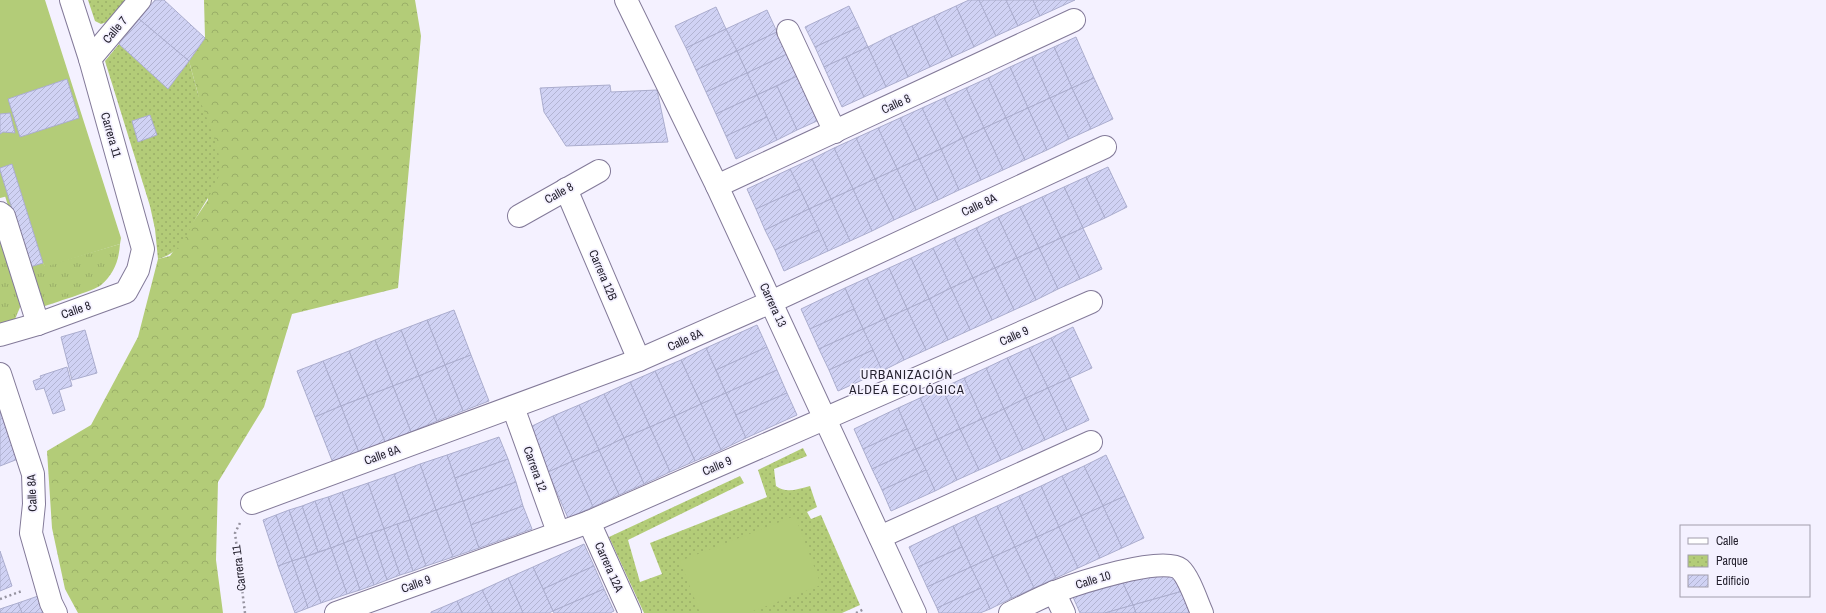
<svg xmlns="http://www.w3.org/2000/svg" width="1826" height="613" viewBox="0 0 1826 613" font-family="'Archivo Narrow',sans-serif">
<style>
.grass{fill:url(#grass-tufts)}
.forest{fill:url(#forest-crowns)}
.park{fill:url(#park-dots)}
.pitch{fill:#b3cc78}
.building{fill:url(#building-hatch);stroke:#abadce}
.lines{fill:none;stroke-linecap:round;stroke-linejoin:round}
.minor-casing{stroke:#837a99;stroke-width:24}
.path{stroke:#95929f;stroke-width:2.5;stroke-dasharray:2 3;stroke-linecap:butt}
.minor{stroke:#fff;stroke-width:22}
.labels{text-anchor:middle;stroke-width:3.5;stroke-linejoin:round;paint-order:stroke}
.street-label{font-size:12px;fill:#25222f;stroke:#f4f1ff}
.neighbourhood-label{font-size:13px;letter-spacing:1px;fill:#25222f;stroke:#f4f1ff}
</style>
<defs>
<pattern id="grass-tufts" width="24" height="20" patternUnits="userSpaceOnUse"><rect width="24" height="20" fill="#b3cc78"/><path d="M3 7l-1-3M5 7V3M7 7l1-3M15 17l-1-3M17 17v-4M19 17l1-3" fill="none" stroke="#9aaf68"/></pattern>
<pattern id="forest-crowns" width="20" height="18" patternUnits="userSpaceOnUse"><rect width="20" height="18" fill="#b3cc78"/><path d="M2 6a3 3 0 1 1 6 0M12 15a3 3 0 1 1 6 0" fill="none" stroke="#9aaf68"/></pattern>
<pattern id="park-dots" width="8" height="8" patternUnits="userSpaceOnUse"><rect width="8" height="8" fill="#b3cc78"/><path d="M2 2h.1M6 6h.1" fill="none" stroke="#9aaf68" stroke-width="1.8" stroke-linecap="round"/></pattern>
<pattern id="building-hatch" width="6" height="6" patternUnits="userSpaceOnUse"><rect width="6" height="6" fill="#d0d2f4"/><path d="M-1 1l2-2M0 6l6-6M5 7l2-2" fill="none" stroke="#b2b4d2"/></pattern>
</defs>
<rect width="100%" height="100%" fill="#f4f1ff"/>
<g class="grass">
<path d="M8,195L30,267L43,263L45,266L120,244C119,260 114,274 101,285C94,291 52,303 40,308L5,196Z"/>
<polygon points="0,232 21,305 15,319 0,324"/>
</g>
<polygon class="forest" points="204,0 415,0 421,36 398,288 292,314 264,407 218,482 216,560 223,613 78,613 65,589 52,528 47,451 91,425 138,337 158,259 170,256 208,200 198,94 189,61 205,38"/>
<g class="park">
<polygon points="88,0 126,0 110,21 101,24 95,21"/>
<path d="M119,44L168,88L189,61C192,72 195,83 198,94C203,111 224,156 220,172C215,190 204,203 196,218C185,237 182,252 158,259L155,229L150,206L105,61Z"/>
<path d="M803,448L807,456L774,469L776,486C786,494 798,489 810,486L817,507L807,512L811,519L821,515L860,605L842,613H644L609,537L740,476L744,483L628,540L640,582L662,574L650,543L767,497L758,470Z"/>
</g>
<g class="pitch">
<polygon points="0,0 45,0 121,238 120,244 45,267 43,263 30,267 8,196 0,198"/>
<polygon points="795,516 821,585 748,613 700,613 680,561"/>
</g>
<g class="building">
<polygon points="155,0 164,0 205,38 189,61 139,19"/>
<polygon points="969,0 979,0 996,36 974,47 956,6"/>
<polygon points="979,0 1006,0 1018,26 996,36"/>
<polygon points="1006,0 1033,0 1040,16 1018,26"/>
<polygon points="1033,0 1075,0 1040,16"/>
<polygon points="849,6 859,27 815,47 805,27"/>
<polygon points="956,6 974,47 952,57 934,16"/>
<polygon points="716,7 726,29 686,48 675,26"/>
<polygon points="767,10 777,32 737,51 726,29"/>
<polygon points="934,16 952,57 930,67 912,26"/>
<polygon points="139,19 189,61 168,89 119,44"/>
<polygon points="912,26 930,67 908,77 890,36"/>
<polygon points="859,27 868,47 824,67 815,47"/>
<polygon points="726,29 737,51 696,70 686,48"/>
<polygon points="777,32 787,54 747,73 737,51"/>
<polygon points="890,36 908,77 886,87 868,47"/>
<polygon points="1076,37 1094,78 1072,88 1054,47"/>
<polygon points="868,47 886,87 864,97 846,57"/>
<polygon points="1054,47 1072,88 1050,98 1032,57"/>
<polygon points="737,51 747,73 706,92 696,70"/>
<polygon points="787,54 797,76 757,95 747,73"/>
<polygon points="846,57 864,97 842,107 824,67"/>
<polygon points="1032,57 1050,98 1028,108 1010,67"/>
<polygon points="1010,67 1028,108 1006,118 988,78"/>
<polygon points="747,73 757,95 716,114 706,92"/>
<polygon points="797,76 817,121 797,130 777,86"/>
<polygon points="988,78 1006,118 984,128 966,88"/>
<polygon points="1094,78 1113,119 1091,129 1072,88"/>
<polygon points="67,79 79,118 20,137 8,99"/>
<polygon points="610,85 611,92 657,90 668,142 566,146 544,112 540,88"/>
<polygon points="777,86 797,130 777,140 757,95"/>
<polygon points="966,88 984,128 963,138 944,98"/>
<polygon points="1072,88 1091,129 1069,139 1050,98"/>
<polygon points="757,95 767,117 726,136 716,114"/>
<polygon points="944,98 963,138 941,149 922,108"/>
<polygon points="1050,98 1069,139 1047,150 1028,108"/>
<polygon points="922,108 941,149 919,159 900,118"/>
<polygon points="1028,108 1047,150 1025,160 1006,118"/>
<polygon points="10,113 15,133 3,132 0,134 0,114"/>
<polygon points="150,115 157,135 138,142 132,121"/>
<polygon points="767,117 777,140 736,159 726,136"/>
<polygon points="900,118 919,159 897,169 878,128"/>
<polygon points="1006,118 1025,160 1003,170 984,128"/>
<polygon points="878,128 897,169 875,179 856,138"/>
<polygon points="984,128 1003,170 981,180 963,138"/>
<polygon points="856,138 875,179 853,189 834,148"/>
<polygon points="963,138 981,180 959,190 941,149"/>
<polygon points="834,148 853,189 831,199 812,159"/>
<polygon points="941,149 959,190 938,200 919,159"/>
<polygon points="812,159 831,199 809,209 790,169"/>
<polygon points="919,159 938,200 916,210 897,169"/>
<polygon points="12,164 43,263 30,267 0,170 0,168"/>
<polygon points="1108,167 1127,207 1105,218 1086,177"/>
<polygon points="790,169 800,189 756,209 747,189"/>
<polygon points="897,169 916,210 894,220 875,179"/>
<polygon points="1086,177 1105,218 1083,228 1064,187"/>
<polygon points="875,179 894,220 872,231 853,189"/>
<polygon points="1064,187 1083,228 1061,238 1042,197"/>
<polygon points="800,189 809,209 765,230 756,209"/>
<polygon points="853,189 872,231 850,241 831,199"/>
<polygon points="1042,197 1061,238 1039,248 1020,207"/>
<polygon points="831,199 850,241 828,251 809,209"/>
<polygon points="1020,207 1039,248 1017,258 998,217"/>
<polygon points="809,209 819,230 775,250 765,230"/>
<polygon points="998,217 1017,258 995,268 976,228"/>
<polygon points="976,228 995,268 973,278 954,238"/>
<polygon points="1083,228 1102,269 1080,279 1061,238"/>
<polygon points="819,230 828,251 784,271 775,250"/>
<polygon points="954,238 973,278 951,288 933,248"/>
<polygon points="1061,238 1080,279 1058,289 1039,248"/>
<polygon points="933,248 951,288 929,299 911,258"/>
<polygon points="1039,248 1058,289 1036,300 1017,258"/>
<polygon points="911,258 929,299 907,309 889,268"/>
<polygon points="1017,258 1036,300 1014,310 995,268"/>
<polygon points="889,268 907,309 885,319 867,278"/>
<polygon points="995,268 1014,310 992,320 973,278"/>
<polygon points="867,278 885,319 863,329 845,288"/>
<polygon points="973,278 992,320 970,330 951,288"/>
<polygon points="845,288 854,309 810,329 801,309"/>
<polygon points="951,288 970,330 948,340 929,299"/>
<polygon points="929,299 948,340 926,350 907,309"/>
<polygon points="854,309 863,329 819,349 810,329"/>
<polygon points="907,309 926,350 904,360 885,319"/>
<polygon points="454,310 471,355 445,365 427,320"/>
<polygon points="885,319 904,360 882,371 863,329"/>
<polygon points="427,320 445,365 419,376 401,330"/>
<polygon points="757,325 767,347 716,370 706,348"/>
<polygon points="1073,327 1092,368 1070,378 1051,338"/>
<polygon points="863,329 873,350 829,370 819,349"/>
<polygon points="85,330 97,373 72,380 61,337"/>
<polygon points="401,330 419,376 393,386 375,340"/>
<polygon points="1051,338 1070,378 1048,388 1029,348"/>
<polygon points="375,340 393,386 367,396 349,351"/>
<polygon points="767,347 777,370 726,393 716,370"/>
<polygon points="706,348 726,393 701,404 681,360"/>
<polygon points="1029,348 1048,388 1026,398 1007,358"/>
<polygon points="873,350 882,371 838,391 829,370"/>
<polygon points="349,351 367,396 341,406 323,361"/>
<polygon points="471,355 489,401 463,411 445,365"/>
<polygon points="1007,358 1026,398 1004,409 986,368"/>
<polygon points="681,360 701,404 675,416 655,371"/>
<polygon points="323,361 341,406 315,417 297,371"/>
<polygon points="445,365 463,411 437,421 419,376"/>
<polygon points="67,367 72,386 59,390 65,410 53,414 44,388 36,390 33,381 41,378 40,376"/>
<polygon points="986,368 1004,409 982,419 964,378"/>
<polygon points="777,370 787,393 736,415 726,393"/>
<polygon points="655,371 675,416 650,427 630,382"/>
<polygon points="419,376 437,421 411,432 393,386"/>
<polygon points="964,378 982,419 960,429 942,388"/>
<polygon points="1070,378 1089,420 1067,430 1048,388"/>
<polygon points="630,382 650,427 624,438 604,394"/>
<polygon points="393,386 411,432 385,442 367,396"/>
<polygon points="942,388 960,429 938,439 920,398"/>
<polygon points="1048,388 1067,430 1045,440 1026,398"/>
<polygon points="726,393 746,438 721,450 701,404"/>
<polygon points="787,393 797,415 746,438 736,415"/>
<polygon points="604,394 624,438 599,450 579,405"/>
<polygon points="367,396 385,442 359,453 341,406"/>
<polygon points="920,398 938,439 916,449 898,408"/>
<polygon points="1026,398 1045,440 1023,450 1004,409"/>
<polygon points="701,404 721,450 695,461 675,416"/>
<polygon points="579,405 599,450 573,461 553,416"/>
<polygon points="341,406 359,453 333,463 315,417"/>
<polygon points="898,408 907,429 863,449 854,429"/>
<polygon points="1004,409 1023,450 1001,460 982,419"/>
<polygon points="2,412 18,459 0,466 0,413"/>
<polygon points="553,416 573,461 548,472 528,428"/>
<polygon points="675,416 695,461 670,472 650,427"/>
<polygon points="982,419 1001,460 979,470 960,429"/>
<polygon points="650,427 670,472 644,484 624,438"/>
<polygon points="907,429 916,449 872,469 863,449"/>
<polygon points="960,429 979,470 957,480 938,439"/>
<polygon points="499,437 508,459 455,478 447,455"/>
<polygon points="624,438 644,484 619,495 599,450"/>
<polygon points="938,439 957,480 935,491 916,449"/>
<polygon points="916,449 926,470 882,490 872,469"/>
<polygon points="599,450 619,495 593,507 573,461"/>
<polygon points="447,455 463,501 436,510 420,464"/>
<polygon points="1106,455 1125,496 1103,506 1084,466"/>
<polygon points="508,459 516,482 463,501 455,478"/>
<polygon points="573,461 593,507 568,518 548,472"/>
<polygon points="420,464 436,510 410,520 394,474"/>
<polygon points="1084,466 1103,506 1081,516 1062,476"/>
<polygon points="926,470 935,491 891,511 882,490"/>
<polygon points="394,474 410,520 384,529 368,483"/>
<polygon points="1062,476 1081,516 1059,527 1041,486"/>
<polygon points="516,482 523,506 471,525 463,501"/>
<polygon points="368,483 384,529 357,538 342,492"/>
<polygon points="1041,486 1059,527 1037,537 1019,496"/>
<polygon points="342,492 357,538 344,543 328,497"/>
<polygon points="1019,496 1037,537 1015,547 997,506"/>
<polygon points="1125,496 1144,538 1122,548 1103,506"/>
<polygon points="328,497 344,543 331,548 315,501"/>
<polygon points="315,501 331,548 318,552 302,506"/>
<polygon points="463,501 479,548 453,557 436,510"/>
<polygon points="302,506 318,552 305,557 289,510"/>
<polygon points="523,506 532,529 479,548 471,525"/>
<polygon points="997,506 1015,547 993,557 975,516"/>
<polygon points="1103,506 1122,548 1100,558 1081,516"/>
<polygon points="289,510 305,557 292,561 276,515"/>
<polygon points="436,510 453,557 426,566 410,520"/>
<polygon points="276,515 292,561 278,566 263,520"/>
<polygon points="975,516 993,557 971,567 953,526"/>
<polygon points="1081,516 1100,558 1078,568 1059,527"/>
<polygon points="410,520 426,566 413,571 397,524"/>
<polygon points="397,524 413,571 400,575 384,529"/>
<polygon points="953,526 962,547 918,567 909,547"/>
<polygon points="1059,527 1078,568 1056,578 1037,537"/>
<polygon points="384,529 400,575 387,580 371,533"/>
<polygon points="371,533 387,580 374,585 357,538"/>
<polygon points="1037,537 1056,578 1034,588 1015,547"/>
<polygon points="357,538 374,585 360,590 344,543"/>
<polygon points="344,543 360,590 347,594 331,548"/>
<polygon points="584,544 594,566 543,589 533,567"/>
<polygon points="962,547 971,567 927,587 918,567"/>
<polygon points="1015,547 1034,588 1012,598 993,557"/>
<polygon points="331,548 347,594 321,603 305,557"/>
<polygon points="0,551 12,586 0,591"/>
<polygon points="305,557 321,603 308,608 292,561"/>
<polygon points="993,557 1012,598 990,609 971,567"/>
<polygon points="292,561 308,608 295,613 278,566"/>
<polygon points="594,566 604,589 553,611 543,589"/>
<polygon points="533,567 553,611 549,613 523,613 508,578"/>
<polygon points="971,567 981,588 937,608 927,587"/>
<polygon points="1174,569 1183,591 1133,605 1123,583"/>
<polygon points="508,578 523,613 493,613 482,590"/>
<polygon points="1123,583 1133,605 1105,613 1080,613 1073,597"/>
<polygon points="981,588 990,609 980,613 939,613 937,608"/>
<polygon points="604,589 614,611 610,613 554,613 553,611"/>
<polygon points="482,590 493,613 462,613 457,601"/>
<polygon points="1183,591 1193,613 1136,613 1133,605"/>
<polygon points="41,595 47,613 22,613 18,603"/>
<polygon points="457,601 462,613 431,613 431,612"/>
<polygon points="18,603 22,613 0,613 0,609"/>
<polygon points="1133,605 1136,613 1105,613"/>
</g>
<g class="lines">
<g class="minor-casing">
<g id="minor">
<polyline points="626,0 717,186 915,613"/>
<polyline points="788,31 835,132"/>
<polyline points="90,59 140,0"/>
<polyline points="717,186 1074,20"/>
<polyline points="566,189 639,360"/>
<polyline points="0,213 4,216 38,324"/>
<polyline points="519,216 599,171"/>
<polyline points="0,335 38,324 126,292 138,270 143,249 90,59 71,0"/>
<polyline points="0,374 33,474 34,504 31,533 51,603 56,613"/>
<polyline points="513,407 558,532"/>
<polyline points="252,503 639,360 771,302 1105,147"/>
<polyline points="589,522 630,613"/>
<polyline points="880,537 1091,442"/>
<polyline points="1054,592 1064,613"/>
<polyline points="336,613 589,522 1091,302"/>
<path d="M1010,613C1025,606 1039,598 1055,592C1075,584 1163,555 1180,569C1189,577 1197,602 1202,613"/>
</g>
</g>
<g class="path">
<polyline points="240,523 235,533 245,613"/>
<polyline points="0,599 22,591"/>
<polyline points="856,613 864,609"/>
</g>
<use href="#minor" class="minor"/>
</g>
<g class="labels">
<g class="street-label">
<text transform="translate(115 30) rotate(-50)" y="4">Calle 7</text>
<text transform="translate(896 104) rotate(-25)" y="4">Calle 8</text>
<text transform="translate(111 135) rotate(74)" y="4">Carrera 11</text>
<text transform="translate(559 193) rotate(-29)" y="4">Calle 8</text>
<text transform="translate(979 205) rotate(-25)" y="4">Calle 8A</text>
<text transform="translate(603 275) rotate(67)" y="4">Carrera 12B</text>
<text transform="translate(773 305) rotate(65)" y="4">Carrera 13</text>
<text transform="translate(76 310) rotate(-19)" y="4">Calle 8</text>
<text transform="translate(1014 336) rotate(-24)" y="4">Calle 9</text>
<text transform="translate(685 340) rotate(-24)" y="4">Calle 8A</text>
<text transform="translate(382 455) rotate(-20)" y="4">Calle 8A</text>
<text transform="translate(717 466) rotate(-23)" y="4">Calle 9</text>
<text transform="translate(535 469) rotate(70)" y="4">Carrera 12</text>
<text transform="translate(32 493) rotate(-92)" y="4">Calle 8A</text>
<text transform="translate(609 567) rotate(66)" y="4">Carrera 12A</text>
<text transform="translate(239 568) rotate(-97)" y="4">Carrera 11</text>
<text transform="translate(1093 580) rotate(-17)" y="4">Calle 10</text>
<text transform="translate(416 584) rotate(-20)" y="4">Calle 9</text>
</g>
<g class="neighbourhood-label">
<text x="907" y="379">URBANIZACIÓN<tspan x="907" dy="15">ALDEA ECOLÓGICA</tspan></text>
</g>
</g>
<rect x="1680" y="525" width="130" height="72" fill="#f4f1ff" stroke="#a19eac"/>
<rect x="1688" y="538" width="20" height="6" fill="#ffffff" stroke="#a19eac"/>
<text x="1716" y="545" font-size="12" fill="#25222f">Calle</text>
<rect x="1688" y="555" width="20" height="12" fill="url(#park-dots)" stroke="#a19eac"/>
<text x="1716" y="565" font-size="12" fill="#25222f">Parque</text>
<rect x="1688" y="575" width="20" height="12" fill="url(#building-hatch)" stroke="#a19eac"/>
<text x="1716" y="585" font-size="12" fill="#25222f">Edificio</text>
</svg>
